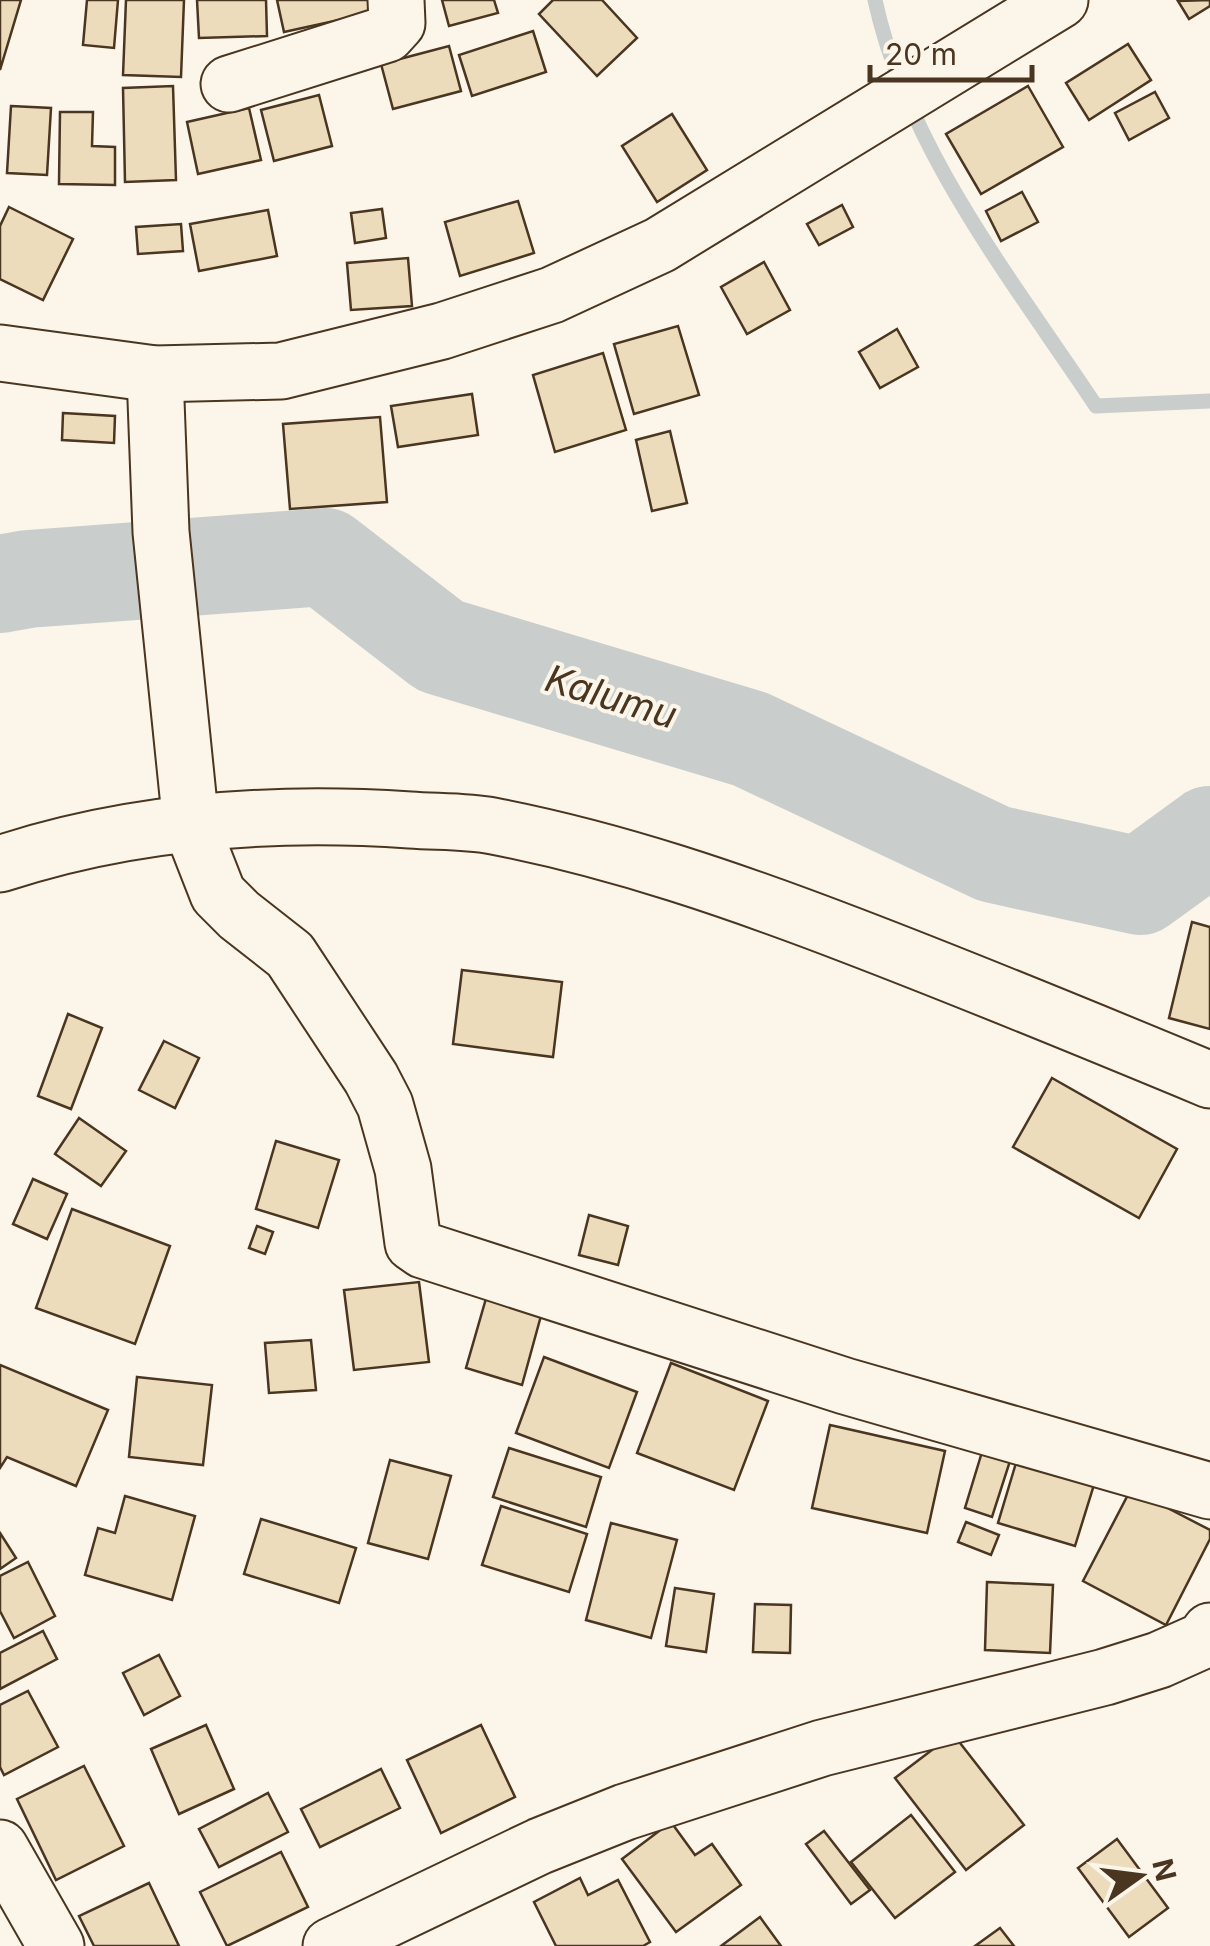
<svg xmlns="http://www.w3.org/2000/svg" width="1210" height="1946" viewBox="0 0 1210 1946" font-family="Inter,sans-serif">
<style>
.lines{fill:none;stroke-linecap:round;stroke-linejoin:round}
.stream{stroke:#c9cecd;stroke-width:15}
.river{stroke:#c9cecd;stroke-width:98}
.building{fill:#ecdcbc;stroke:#4a3520;stroke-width:2.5}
.minor-casing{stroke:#4a3520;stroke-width:59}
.highway-casing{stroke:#4a3520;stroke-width:59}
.minor{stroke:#fbf6e9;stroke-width:55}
.highway{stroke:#fbf6e9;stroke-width:55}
.labels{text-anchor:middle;stroke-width:8;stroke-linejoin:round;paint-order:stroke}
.water-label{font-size:38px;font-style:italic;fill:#4a3520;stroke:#fbf6e9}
</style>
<rect width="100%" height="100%" fill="#fbf6e9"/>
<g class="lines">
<path class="stream" d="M875,0C907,149 1013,281 1096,406L1210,401"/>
<polyline class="river" points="0,584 28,579 325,557 440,646 750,739 994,854 1140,886 1210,835"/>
</g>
<g class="building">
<polygon points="0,0 21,0 0,70"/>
<polygon points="87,0 118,0 114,48 83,45"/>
<polygon points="126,0 184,0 181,77 123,75"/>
<polygon points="197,0 266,0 267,36 199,38"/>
<polygon points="277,0 368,0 371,13 284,32"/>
<polygon points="442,0 494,0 498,13 449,26"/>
<polygon points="553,0 602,0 637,38 597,76 539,14"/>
<polygon points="1210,0 1210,6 1189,19 1178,1"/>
<polygon points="533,31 546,72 472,96 459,55"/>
<polygon points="1128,44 1151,80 1089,120 1066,83"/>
<polygon points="449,46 461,91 393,109 381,64"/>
<polygon points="173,86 176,180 125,182 123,88"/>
<polygon points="1028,86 1063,147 981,194 946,134"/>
<polygon points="1155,92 1169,118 1129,140 1115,113"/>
<polygon points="319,95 332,146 274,161 261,110"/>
<polygon points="11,106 51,108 47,175 7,173"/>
<polygon points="249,108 261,160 198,174 187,122"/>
<polygon points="60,112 93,112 92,146 115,147 115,185 59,184"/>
<polygon points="672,114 707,170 657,202 622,146"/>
<polygon points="1022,192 1038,222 1001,241 986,211"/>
<polygon points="518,201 534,253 460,276 445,222"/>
<polygon points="842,205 853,227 819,245 807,224"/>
<polygon points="9,207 73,239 43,300 0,279 0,226"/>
<polygon points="382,209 386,238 355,243 351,213"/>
<polygon points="268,210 277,256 199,271 190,224"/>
<polygon points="181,224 183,251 138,254 136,227"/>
<polygon points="408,258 412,306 351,310 347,263"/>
<polygon points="764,262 790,310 747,334 721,287"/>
<polygon points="678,326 699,395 634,414 614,344"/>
<polygon points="897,329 918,367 880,388 859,352"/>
<polygon points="603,353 626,430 555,452 533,375"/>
<polygon points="472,394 478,435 398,447 391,406"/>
<polygon points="63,413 115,416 114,443 62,440"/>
<polygon points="380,417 387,502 290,509 283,424"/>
<polygon points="670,431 687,503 652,511 636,440"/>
<polygon points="1192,922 1210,927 1210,1029 1169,1018"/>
<polygon points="462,970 562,982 553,1057 453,1044"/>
<polygon points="68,1014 102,1028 71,1109 38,1096"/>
<polygon points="164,1041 199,1058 175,1108 139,1090"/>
<polygon points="1052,1078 1177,1149 1139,1218 1013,1147"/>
<polygon points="79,1118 126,1151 101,1186 55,1154"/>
<polygon points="276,1141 339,1160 318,1228 256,1209"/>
<polygon points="33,1179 67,1194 47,1239 13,1224"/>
<polygon points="72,1209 170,1246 135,1344 36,1308"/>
<polygon points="589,1215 628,1226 618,1265 579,1255"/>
<polygon points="257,1226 273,1232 265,1254 249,1248"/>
<polygon points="419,1282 429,1362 354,1370 344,1290"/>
<polygon points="487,1295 542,1312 522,1385 466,1368"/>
<polygon points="311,1340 316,1390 269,1393 265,1343"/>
<polygon points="544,1357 637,1392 609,1468 516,1433"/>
<polygon points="671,1363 768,1401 734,1490 637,1453"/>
<polygon points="0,1365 108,1410 76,1486 7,1457 0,1468"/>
<polygon points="137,1377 212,1385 203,1465 129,1457"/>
<polygon points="830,1425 945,1451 927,1533 812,1508"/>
<polygon points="509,1448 601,1477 586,1527 493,1497"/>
<polygon points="982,1452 1010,1461 992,1517 965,1508"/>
<polygon points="390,1460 451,1476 428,1559 368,1543"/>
<polygon points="1016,1463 1057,1476 1060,1464 1097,1475 1075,1546 998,1523"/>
<polygon points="1131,1489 1210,1530 1210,1539 1166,1625 1083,1581"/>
<polygon points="125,1496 195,1516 172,1600 85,1575 98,1528 115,1533"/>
<polygon points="501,1506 587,1534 569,1592 482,1565"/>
<polygon points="261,1519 356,1548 339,1603 244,1574"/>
<polygon points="966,1522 999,1535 991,1555 958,1542"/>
<polygon points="611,1523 677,1540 651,1638 586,1620"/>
<polygon points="0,1533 16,1558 0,1569"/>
<polygon points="28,1562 55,1616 14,1638 0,1611 0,1576"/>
<polygon points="987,1582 1053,1585 1050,1653 985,1650"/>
<polygon points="675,1588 714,1594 706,1652 666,1646"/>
<polygon points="755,1604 791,1605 790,1653 753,1652"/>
<polygon points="43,1631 57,1659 0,1689 0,1653"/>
<polygon points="159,1655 180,1696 144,1715 123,1673"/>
<polygon points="28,1691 58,1747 4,1775 0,1767 0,1705"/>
<polygon points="206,1725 234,1789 179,1814 151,1749"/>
<polygon points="481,1725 515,1797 441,1833 407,1760"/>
<polygon points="953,1734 1024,1825 966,1870 895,1778"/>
<polygon points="84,1766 124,1846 56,1880 17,1799"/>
<polygon points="381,1769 400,1808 320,1847 301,1809"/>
<polygon points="268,1793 288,1832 219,1867 199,1829"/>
<polygon points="911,1815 955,1872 895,1918 851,1862"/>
<polygon points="671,1822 695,1855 712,1844 741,1885 676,1932 622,1859"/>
<polygon points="824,1831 870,1890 851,1904 806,1844"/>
<polygon points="1117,1839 1168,1908 1129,1937 1078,1868"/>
<polygon points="281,1852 308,1907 227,1946 200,1892"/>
<polygon points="580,1878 588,1895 618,1880 650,1942 643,1946 556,1946 534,1902"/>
<polygon points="149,1883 179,1946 94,1946 79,1916"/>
<polygon points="760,1917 781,1946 721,1946"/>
<polygon points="1000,1928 1014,1946 975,1946"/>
</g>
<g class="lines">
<g class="minor-casing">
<g id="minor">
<polyline points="229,84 387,34 397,23 396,0"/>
<polyline points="155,374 161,532 191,825 218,894 239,915 290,955 371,1078 385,1105 403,1169 413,1243 423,1250 845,1386 1210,1491"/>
<path d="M0,864C130,821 274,811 410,820C437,822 466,821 493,826C617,850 736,891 853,936C973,982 1092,1031 1210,1080"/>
<polyline points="0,1848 56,1946"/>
<polyline points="331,1946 540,1846 625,1812 822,1748 1105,1677 1159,1660 1204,1640 1210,1631"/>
</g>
</g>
<g class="highway-casing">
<polyline id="highway" points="0,353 155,374 281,371 442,331 552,295 660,245 1060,0"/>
</g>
<use href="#minor" class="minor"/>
<use href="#highway" class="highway"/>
</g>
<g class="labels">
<g class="water-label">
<text transform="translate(611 697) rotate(17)" y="13">Kalumu</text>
</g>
</g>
<g transform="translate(1140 1876) rotate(76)" stroke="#fbf6e9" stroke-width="8" paint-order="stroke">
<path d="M0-8L18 38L0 25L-18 38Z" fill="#4a3520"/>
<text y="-15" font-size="28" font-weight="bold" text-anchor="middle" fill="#4a3520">N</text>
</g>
<path d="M870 65v15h162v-15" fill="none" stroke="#4a3520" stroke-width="5"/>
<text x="885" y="65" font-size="30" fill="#4a3520" stroke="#fbf6e9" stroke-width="8" paint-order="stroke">20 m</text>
</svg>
